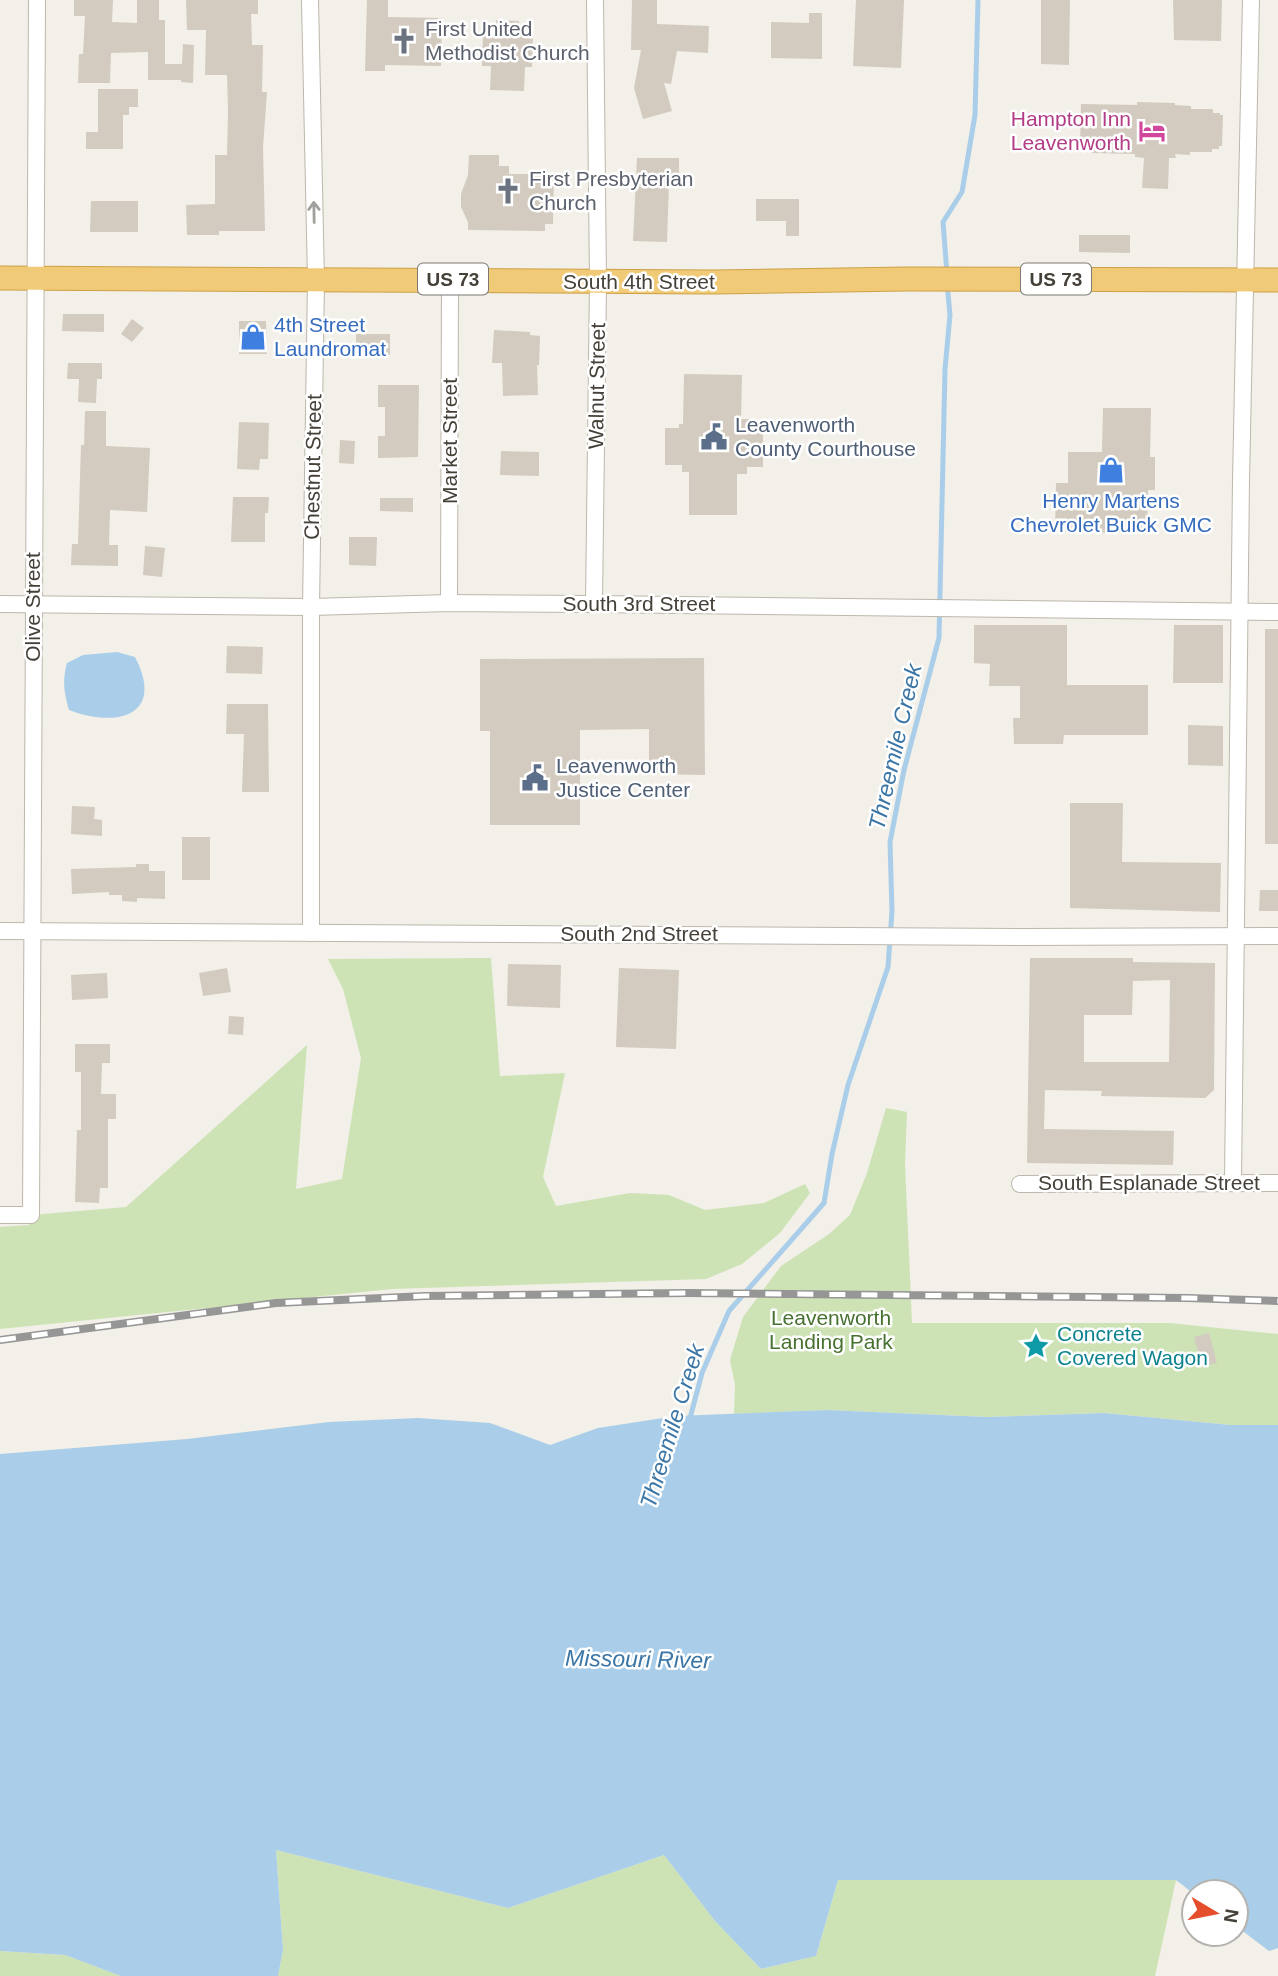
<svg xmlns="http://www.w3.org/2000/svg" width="1278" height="1976" viewBox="0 0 1278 1976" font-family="Arial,sans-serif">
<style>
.green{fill:#cde3b5}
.water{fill:#aacee9}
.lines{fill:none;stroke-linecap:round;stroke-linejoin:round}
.stream{stroke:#aacee9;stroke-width:5}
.building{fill:#d3cbbf;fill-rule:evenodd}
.minor-casing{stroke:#bdb7ac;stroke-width:18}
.highway-casing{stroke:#cea047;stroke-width:25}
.minor{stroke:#fff;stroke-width:16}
.highway{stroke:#f0ca76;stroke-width:23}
.rail-casing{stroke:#969696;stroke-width:8}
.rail{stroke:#fff;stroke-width:5;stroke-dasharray:16;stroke-linecap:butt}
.oneway{stroke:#a2a09c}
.labels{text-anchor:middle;stroke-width:5;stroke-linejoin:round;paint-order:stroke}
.shield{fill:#fff;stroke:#7d7974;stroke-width:2}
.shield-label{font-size:19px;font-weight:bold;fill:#454038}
.worship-label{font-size:21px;fill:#5b616d;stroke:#fff;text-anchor:start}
.hotel-label{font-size:21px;fill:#b23c85;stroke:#fff;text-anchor:end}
.street-label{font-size:21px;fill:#454038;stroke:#fff}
.shop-label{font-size:21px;fill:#366cbe;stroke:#fff;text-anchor:start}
.service-label{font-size:21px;fill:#4e5e75;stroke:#fff;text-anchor:start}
.park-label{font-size:21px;fill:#477130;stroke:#fff}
.culture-label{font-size:21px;fill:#0d838f;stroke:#fff;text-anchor:start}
.water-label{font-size:23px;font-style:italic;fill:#3b76a6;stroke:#fff}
</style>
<rect width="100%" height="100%" fill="#f2f0e8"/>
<g class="green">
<polygon points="491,958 500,1076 565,1073 543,1177 556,1206 630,1193 669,1195 705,1210 764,1203 805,1184 810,1193 780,1233 742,1264 706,1279 392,1289 0,1329 0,1227 29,1225 31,1215 126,1207 307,1045 296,1189 342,1179 361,1058 343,989 328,959"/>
<polygon points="886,1108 907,1112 905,1164 912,1323 1169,1323 1278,1334 1278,1425 1231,1425 1104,1413 987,1417 827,1410 734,1414 735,1385 730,1360 743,1317 781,1266 829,1234 850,1215 867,1173"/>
<polygon points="276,1850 508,1908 664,1855 715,1921 761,1969 816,1956 838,1880 1176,1880 1155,1976 278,1976 283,1950"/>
<polygon points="0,1951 65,1955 121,1976 0,1976"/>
</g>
<g class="water">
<path d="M117,652L135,657C166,717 115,728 69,710C64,693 62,680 67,663L83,655Z"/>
<polygon points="827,1410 987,1417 1104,1413 1231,1425 1278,1425 1278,1948 1269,1951 1236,1926 1236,1892 1194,1894 1176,1880 838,1880 816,1956 761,1969 715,1921 664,1855 508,1908 276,1850 283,1950 278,1976 121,1976 65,1955 0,1951 0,1454 187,1439 329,1422 418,1418 490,1423 550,1445 598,1428 676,1416"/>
</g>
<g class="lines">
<g class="stream">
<polyline points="947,274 943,222 962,192 975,115 978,0"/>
<polyline points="689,1422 702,1373 729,1311 824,1203 832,1154 848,1085 888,967 892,911 890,842 904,770 939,638 945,369 950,315 947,283"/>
</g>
</g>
<g class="building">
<polygon points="74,0 113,0 112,22 137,23 137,0 159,0 159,20 165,20 165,64 182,64 183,44 194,45 193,83 181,82 181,80 148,80 148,52 111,53 110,83 78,83 79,54 83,54 85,16 74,16"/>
<polygon points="186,0 258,0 258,14 251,14 252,45 263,45 262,92 267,92 263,147 265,231 219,231 219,235 187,235 186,205 215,204 215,155 227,155 228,111 227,75 205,75 206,30 187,30"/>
<polygon points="367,0 388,0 388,17 442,18 441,66 385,65 385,71 365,71"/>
<polygon points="632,0 657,0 657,24 709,26 708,53 677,51 671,84 664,83 672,111 643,119 634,88 641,50 631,50"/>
<polygon points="856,0 904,0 901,68 853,66"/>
<polygon points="1041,0 1070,0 1069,65 1041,64"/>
<polygon points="1173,0 1222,0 1221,41 1174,40"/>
<polygon points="809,13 822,13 822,59 771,58 771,22 809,23"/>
<polygon points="496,20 519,21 519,34 533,35 532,67 525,67 524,91 490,90 491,66 482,66 483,33 495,33"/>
<polygon points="98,89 138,89 138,107 129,107 129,115 123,115 123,149 86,149 86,132 98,132"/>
<polygon points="1137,102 1175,103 1175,105 1191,106 1191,109 1213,109 1213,113 1220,113 1220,115 1223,115 1222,146 1219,146 1219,149 1212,149 1212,152 1190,152 1190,155 1175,154 1176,158 1169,158 1168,189 1142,188 1144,158 1135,157 1135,154 1091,153 1091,150 1080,150 1081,104 1137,105"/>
<polygon points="469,155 499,155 499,166 509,166 509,174 554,174 553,224 545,224 545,231 468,230 468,222 461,207 461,194 468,175"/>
<polygon points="637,158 679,158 679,183 669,183 667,242 633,241"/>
<polygon points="756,199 799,199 799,236 786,236 786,221 756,221"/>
<polygon points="91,201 138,201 138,232 90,232"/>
<polygon points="1079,235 1130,235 1130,253 1079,252"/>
<polygon points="63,314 104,314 104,332 62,331"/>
<polygon points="132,319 144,328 132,342 121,334"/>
<polygon points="239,321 266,321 267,354 239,354"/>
<polygon points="494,330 530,332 530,335 540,336 539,365 537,365 538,395 503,396 502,363 492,363"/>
<polygon points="356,334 390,334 390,355 356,356"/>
<polygon points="68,363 102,363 102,379 97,379 96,403 78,402 79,379 67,379"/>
<polygon points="684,374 742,375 741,419 750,419 750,425 763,425 763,467 747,467 747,474 737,474 737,515 689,515 689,472 682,472 682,465 665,465 665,428 679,428 679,424 683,424"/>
<polygon points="378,385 419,385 418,457 378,458 378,436 385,436 385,407 378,407"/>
<polygon points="1103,408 1151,408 1150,457 1155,457 1155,490 1148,490 1147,533 1055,532 1056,483 1068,483 1068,452 1102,452"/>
<polygon points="85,411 106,411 106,446 150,448 147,512 110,510 109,545 118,545 118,566 71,565 72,544 78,544 81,445 84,445"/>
<polygon points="239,422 269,423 268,459 260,459 259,470 237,469"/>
<polygon points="340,440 355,441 354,464 339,463"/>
<polygon points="501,451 539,452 539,476 500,475"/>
<polygon points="233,497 269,497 268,513 265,513 265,542 231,542"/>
<polygon points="380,498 413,498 413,512 380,511"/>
<polygon points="349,537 377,537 376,566 349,565"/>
<polygon points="145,546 165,548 162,577 143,575"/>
<polygon points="974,625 1067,625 1067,685 1148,685 1148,735 1064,735 1063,744 1014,744 1013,718 1020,718 1020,686 989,686 990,664 974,663"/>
<polygon points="1174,625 1223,625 1223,683 1173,683"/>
<rect x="1265" y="629" width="13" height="215"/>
<polygon points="227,646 263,647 262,674 226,673"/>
<polygon points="704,658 705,775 649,774 649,729 580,730 580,825 490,825 490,731 480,731 480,659"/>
<polygon points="227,704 268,704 269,792 242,792 244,734 226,734"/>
<polygon points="1188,725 1223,726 1223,766 1188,765"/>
<polygon points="1070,803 1123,803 1122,862 1221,863 1220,912 1070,908"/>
<polygon points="72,806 95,807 94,819 102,820 102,836 71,834"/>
<rect x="182" y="837" width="28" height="43"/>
<polygon points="136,864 149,864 149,871 165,871 165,899 137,898 137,902 122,901 122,895 109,895 109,892 72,894 71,869 136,867"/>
<polygon points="1260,890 1278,890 1278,911 1259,911"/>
<path d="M1030,958H1133V962L1215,963L1214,1090L1205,1098L1101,1096L1102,1091L1045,1090L1044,1129L1174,1131L1173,1165L1027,1163ZM1170,980L1169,1062H1084V1015H1132L1133,981Z"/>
<polygon points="508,964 561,965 560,1008 507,1006"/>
<polygon points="227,968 231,992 203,996 199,973"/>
<polygon points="619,968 679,970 676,1049 616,1047"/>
<polygon points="107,973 108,998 72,1000 71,975"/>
<polygon points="229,1016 244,1017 243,1035 228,1034"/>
<polygon points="75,1044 110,1044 110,1063 102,1063 101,1094 116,1094 116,1119 108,1119 108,1188 100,1188 99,1203 75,1202 77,1130 81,1130 81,1072 75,1072"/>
<polygon points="1209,1333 1217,1363 1202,1367 1194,1337"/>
</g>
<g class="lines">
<g class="minor-casing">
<g id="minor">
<polyline points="310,0 316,280 311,607 311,933"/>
<polyline points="449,603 450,279"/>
<polyline points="0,604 311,607 449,603 594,604 1278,612"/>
<polyline points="594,604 598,282 595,0"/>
<polyline points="0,931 1024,937 1278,936"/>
<polyline points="1233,1182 1241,481 1251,0"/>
<polyline points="1020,1184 1278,1183"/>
<polyline points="0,1215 31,1215 37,0"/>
</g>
</g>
<g class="highway-casing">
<polyline id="highway" points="0,278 714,282 907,279 1278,280"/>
</g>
<use href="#minor" class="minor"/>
<use href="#highway" class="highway"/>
<g class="rail-casing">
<polyline id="rail" points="0,1340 276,1303 425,1296 687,1293 1188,1298 1278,1301"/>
</g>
<use href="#rail" class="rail"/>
</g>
<defs><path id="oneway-shaft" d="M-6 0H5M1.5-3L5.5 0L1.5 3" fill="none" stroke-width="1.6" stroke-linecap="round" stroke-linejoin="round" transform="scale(1.75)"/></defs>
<use class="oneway" href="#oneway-shaft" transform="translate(314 212) rotate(-91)"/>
<defs>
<g id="church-bare" transform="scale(2.1)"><path d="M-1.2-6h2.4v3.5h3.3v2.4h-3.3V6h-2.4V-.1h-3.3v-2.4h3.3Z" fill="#6b7280" stroke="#fff" stroke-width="2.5" paint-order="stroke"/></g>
<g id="hotel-bare" transform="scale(2.1)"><path d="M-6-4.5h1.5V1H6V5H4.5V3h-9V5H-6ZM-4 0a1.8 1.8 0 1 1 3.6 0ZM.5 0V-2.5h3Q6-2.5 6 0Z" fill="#d1479c" stroke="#fff" stroke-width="2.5" paint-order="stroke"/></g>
<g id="shop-bare" transform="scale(2.1)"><path d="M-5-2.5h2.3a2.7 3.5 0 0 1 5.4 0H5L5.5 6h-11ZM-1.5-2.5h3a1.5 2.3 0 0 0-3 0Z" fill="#3f7fe0" stroke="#fff" stroke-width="2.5" paint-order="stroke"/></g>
<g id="civic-bare" transform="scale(2.1)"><path d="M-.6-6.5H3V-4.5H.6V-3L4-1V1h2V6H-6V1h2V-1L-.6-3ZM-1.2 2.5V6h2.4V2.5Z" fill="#5c6f8a" stroke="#fff" stroke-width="2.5" paint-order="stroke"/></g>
<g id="sight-bare" transform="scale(2.1)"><path d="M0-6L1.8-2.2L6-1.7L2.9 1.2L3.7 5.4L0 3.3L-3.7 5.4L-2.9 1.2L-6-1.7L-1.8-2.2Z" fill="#0f9aa8" stroke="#fff" stroke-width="2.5" paint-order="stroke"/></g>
</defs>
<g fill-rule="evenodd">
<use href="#church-bare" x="404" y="41"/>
<use href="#hotel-bare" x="1152" y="131"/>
<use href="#church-bare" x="508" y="191"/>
<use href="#shop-bare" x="253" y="337"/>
<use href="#civic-bare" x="714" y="437"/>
<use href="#shop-bare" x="1111" y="470"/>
<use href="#civic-bare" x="535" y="778"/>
<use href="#sight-bare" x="1036" y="1346"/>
</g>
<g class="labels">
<g class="shield">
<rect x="418" y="263.5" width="70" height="31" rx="5"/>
<rect x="1021" y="263.5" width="70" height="31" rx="5"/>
</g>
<g class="shield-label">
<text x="453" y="286">US 73</text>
<text x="1056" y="286">US 73</text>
</g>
<g class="worship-label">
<text x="425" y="36">First United<tspan x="425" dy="24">Methodist Church</tspan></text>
<text x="529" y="186">First Presbyterian<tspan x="529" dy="24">Church</tspan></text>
</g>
<g class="hotel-label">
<text x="1131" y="126">Hampton Inn<tspan x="1131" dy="24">Leavenworth</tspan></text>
</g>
<g class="street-label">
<text x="639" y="289">South 4th Street</text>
<text transform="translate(597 386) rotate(-89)" y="7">Walnut Street</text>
<text transform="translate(450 441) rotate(-90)" y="7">Market Street</text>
<text transform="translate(313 467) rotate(-89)" y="7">Chestnut Street</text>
<text x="639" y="611">South 3rd Street</text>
<text transform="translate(33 607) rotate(-90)" y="7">Olive Street</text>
<text x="639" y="941">South 2nd Street</text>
<text x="1149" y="1190">South Esplanade Street</text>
</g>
<g class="shop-label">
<text x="274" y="332">4th Street<tspan x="274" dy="24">Laundromat</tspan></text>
<text x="1111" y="508" text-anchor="middle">Henry Martens<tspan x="1111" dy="24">Chevrolet Buick GMC</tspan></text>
</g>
<g class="service-label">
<text x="735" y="432">Leavenworth<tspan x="735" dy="24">County Courthouse</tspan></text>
<text x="556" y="773">Leavenworth<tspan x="556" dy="24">Justice Center</tspan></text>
</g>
<g class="park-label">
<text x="831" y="1325">Leavenworth<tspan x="831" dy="24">Landing Park</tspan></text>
</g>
<g class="culture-label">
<text x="1057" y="1341">Concrete<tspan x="1057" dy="24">Covered Wagon</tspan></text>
</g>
<g class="water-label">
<text transform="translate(895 747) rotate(-77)" y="8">Threemile Creek</text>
<text transform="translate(672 1426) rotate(-73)" y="8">Threemile Creek</text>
<text transform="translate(638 1659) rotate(1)" y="8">Missouri River</text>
</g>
</g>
<g transform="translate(1215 1913) rotate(100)"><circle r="33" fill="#ffffff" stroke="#b5b3af" stroke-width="2"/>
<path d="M0-5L12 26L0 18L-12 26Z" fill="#e54e2d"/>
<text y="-10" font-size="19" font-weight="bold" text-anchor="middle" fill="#454038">N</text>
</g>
</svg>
